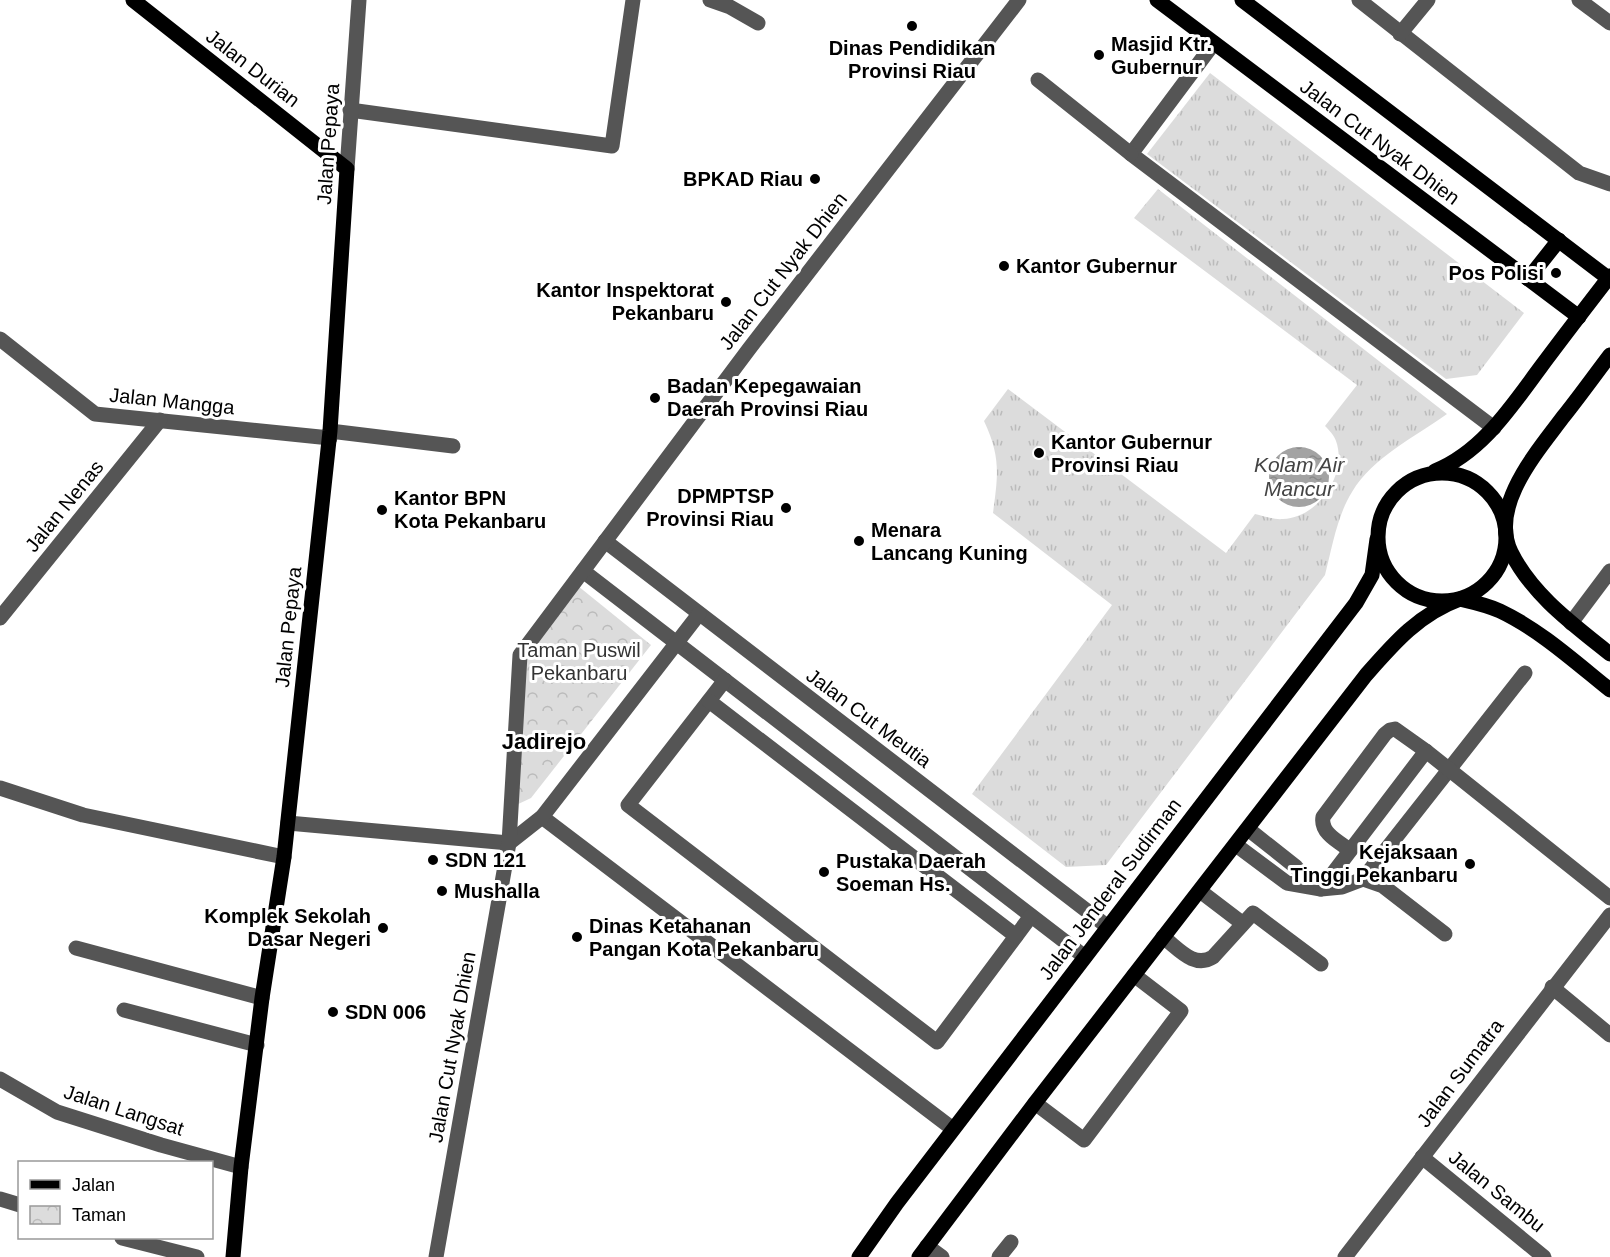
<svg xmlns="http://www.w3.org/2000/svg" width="1610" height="1257" viewBox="0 0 1610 1257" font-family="Arial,sans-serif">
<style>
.grass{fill:url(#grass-tufts)}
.park{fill:url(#park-crowns)}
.water{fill:url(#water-ripples)}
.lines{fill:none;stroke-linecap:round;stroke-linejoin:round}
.minor{stroke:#555;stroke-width:15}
.major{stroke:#000;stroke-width:15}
.poi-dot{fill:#000;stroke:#fff;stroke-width:2}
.labels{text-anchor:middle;stroke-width:6;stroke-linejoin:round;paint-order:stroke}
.poi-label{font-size:20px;font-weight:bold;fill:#000;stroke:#fff;text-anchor:start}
.street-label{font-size:20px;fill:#000;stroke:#fff}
.park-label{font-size:20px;fill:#333;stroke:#fff}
.water-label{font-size:21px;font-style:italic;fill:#444;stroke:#fff}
.quarter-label{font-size:22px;font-weight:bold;fill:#000;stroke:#fff}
</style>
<defs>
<pattern id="grass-tufts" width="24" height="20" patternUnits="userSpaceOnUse" patternTransform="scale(1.5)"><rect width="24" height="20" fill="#dcdcdc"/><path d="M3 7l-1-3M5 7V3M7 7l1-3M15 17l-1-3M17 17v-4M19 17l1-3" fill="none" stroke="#bbb"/></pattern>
<pattern id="park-crowns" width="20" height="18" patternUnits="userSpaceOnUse" patternTransform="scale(1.5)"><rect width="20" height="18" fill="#dcdcdc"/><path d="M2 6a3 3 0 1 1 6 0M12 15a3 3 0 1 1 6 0" fill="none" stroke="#bbb"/></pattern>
<pattern id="water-ripples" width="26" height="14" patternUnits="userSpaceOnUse" patternTransform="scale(1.5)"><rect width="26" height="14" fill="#a3a3a3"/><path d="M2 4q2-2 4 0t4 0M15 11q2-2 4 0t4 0" fill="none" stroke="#8b8b8b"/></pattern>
</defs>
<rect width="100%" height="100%" fill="#fff"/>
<g class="grass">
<polygon points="1210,73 1524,313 1477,375 1446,379 1147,154"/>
<path d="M1158,189L1447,414C1415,437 1373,457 1352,492C1337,516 1332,548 1325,575L1106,865L1066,867L972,794L1112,605L993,513C998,475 1001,457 984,421L1008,389L1226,553L1255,514C1264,516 1274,520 1283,519C1318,518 1348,474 1336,441C1334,435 1329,430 1325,426L1357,385L1134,218Z"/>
</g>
<polygon class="park" points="578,586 651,645 531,798 512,807 524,657"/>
<circle class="water" cx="1299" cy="477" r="30"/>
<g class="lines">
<g class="minor">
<polyline points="710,0 730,7 758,23"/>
<polyline points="1359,0 1579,173 1610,184"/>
<polyline points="1579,0 1610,23"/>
<polyline points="1400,34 1428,0"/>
<polyline points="1214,43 1131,154 1494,428"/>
<polyline points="1038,80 1131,154"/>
<polyline points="350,110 612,146 633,0"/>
<polyline points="347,169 359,0"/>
<polyline points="0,339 95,414 330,438"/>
<polyline points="330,431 453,446"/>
<polyline points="605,541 1108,927"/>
<polyline points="583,571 1085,957"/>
<polyline points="0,618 160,420"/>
<polyline points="1571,623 1610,571"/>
<polyline points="725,680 628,805 937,1042 1031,916"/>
<polyline points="709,701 1016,936"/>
<polyline points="0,788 83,815 284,857"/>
<polyline points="542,817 953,1129"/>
<polyline points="288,823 509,843 542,817 699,614"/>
<polyline points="1248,829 1296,867 1312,886"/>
<polyline points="1236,845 1287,883 1321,889 1342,887 1363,879 1525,673"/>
<path d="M1350,850C1339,842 1320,833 1323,817L1385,734L1390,730L1395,729L1426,751L1610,898"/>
<polyline points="1363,879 1383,886 1445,934"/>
<polyline points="1321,889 1426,751"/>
<polyline points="1200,891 1242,923"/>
<path d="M1163,937C1179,949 1194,969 1213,957L1253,913L1321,964"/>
<polyline points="76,948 262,998"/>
<polyline points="1552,987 1610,1035"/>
<polyline points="124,1010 257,1045"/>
<polyline points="0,1079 57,1112 161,1145 241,1167"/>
<polyline points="1035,1103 1084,1140 1181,1011 1134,975"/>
<polyline points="1422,1157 1544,1257"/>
<polyline points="0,1199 20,1205"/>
<polyline points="122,1238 197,1257"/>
<polyline points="927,1246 942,1257"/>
<polyline points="436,1257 509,843 520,655 749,349 1019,0"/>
<polyline points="999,1257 1011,1242"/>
<polyline points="1345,1257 1610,915"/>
</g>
<g class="major">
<polyline points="133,0 347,169 330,431 284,857 262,998 241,1167 233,1257"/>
<polyline points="1157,0 1579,317"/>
<polyline points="1242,0 1608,278"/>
<polyline points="1528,279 1559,240"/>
<path d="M1610,355C1594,376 1579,397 1563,417C1537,452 1489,506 1511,552C1532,595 1574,625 1610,654"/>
<path d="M1435,471C1482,452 1511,407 1540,368C1563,337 1587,306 1610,276"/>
<circle cx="1442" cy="537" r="64"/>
<path d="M1460,599C1473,602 1487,605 1500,611C1540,630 1575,662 1610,690"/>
<polyline points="859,1257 897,1203 1356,603 1372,575 1377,539"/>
<path d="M919,1257L1035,1103L1366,675C1394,643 1419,614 1460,599"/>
</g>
</g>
<g class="poi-dot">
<circle cx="912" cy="26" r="6"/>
<circle cx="1099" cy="55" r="6"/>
<circle cx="815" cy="179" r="6"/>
<circle cx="1004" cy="266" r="6"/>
<circle cx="1556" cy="273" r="6"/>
<circle cx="726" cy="302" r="6"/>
<circle cx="655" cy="398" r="6"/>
<circle cx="1039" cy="453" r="6"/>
<circle cx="786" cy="508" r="6"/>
<circle cx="382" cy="510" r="6"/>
<circle cx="859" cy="541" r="6"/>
<circle cx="433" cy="860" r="6"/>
<circle cx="1470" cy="864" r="6"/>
<circle cx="824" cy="872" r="6"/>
<circle cx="442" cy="891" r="6"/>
<circle cx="383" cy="928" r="6"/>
<circle cx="577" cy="937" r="6"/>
<circle cx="333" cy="1012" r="6"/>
</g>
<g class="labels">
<g class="poi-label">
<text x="1111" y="51">Masjid Ktr.<tspan x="1111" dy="23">Gubernur</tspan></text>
<text x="912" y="55" text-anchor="middle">Dinas Pendidikan<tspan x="912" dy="23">Provinsi Riau</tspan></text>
<text x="803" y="186" text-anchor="end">BPKAD Riau</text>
<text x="1016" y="273">Kantor Gubernur</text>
<text x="1544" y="280" text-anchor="end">Pos Polisi</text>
<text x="714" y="297" text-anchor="end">Kantor Inspektorat<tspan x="714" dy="23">Pekanbaru</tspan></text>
<text x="667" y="393">Badan Kepegawaian<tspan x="667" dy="23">Daerah Provinsi Riau</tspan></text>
<text x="1051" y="449">Kantor Gubernur<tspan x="1051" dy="23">Provinsi Riau</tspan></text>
<text x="774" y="503" text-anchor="end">DPMPTSP<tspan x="774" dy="23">Provinsi Riau</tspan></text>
<text x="394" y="505">Kantor BPN<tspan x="394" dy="23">Kota Pekanbaru</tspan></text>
<text x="871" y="537">Menara<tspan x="871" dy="23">Lancang Kuning</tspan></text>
<text x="1458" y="859" text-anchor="end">Kejaksaan<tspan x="1458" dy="23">Tinggi Pekanbaru</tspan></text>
<text x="445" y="867">SDN 121</text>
<text x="836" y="868">Pustaka Daerah<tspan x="836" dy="23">Soeman Hs.</tspan></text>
<text x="454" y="898">Mushalla</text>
<text x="371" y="923" text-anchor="end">Komplek Sekolah<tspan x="371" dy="23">Dasar Negeri</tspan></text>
<text x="589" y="933">Dinas Ketahanan<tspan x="589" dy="23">Pangan Kota Pekanbaru</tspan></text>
<text x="345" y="1019">SDN 006</text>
</g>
<g class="street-label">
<text transform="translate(253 68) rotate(38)" y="7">Jalan Durian</text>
<text transform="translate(1380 142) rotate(37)" y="7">Jalan Cut Nyak Dhien</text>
<text transform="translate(328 144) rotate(-86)" y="7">Jalan Pepaya</text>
<text transform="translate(783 271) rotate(-52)" y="7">Jalan Cut Nyak Dhien</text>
<text transform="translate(172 401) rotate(6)" y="7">Jalan Mangga</text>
<text transform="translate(64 506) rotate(-51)" y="7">Jalan Nenas</text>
<text transform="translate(288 627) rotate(-84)" y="7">Jalan Pepaya</text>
<text transform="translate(869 718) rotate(37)" y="7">Jalan Cut Meutia</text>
<text transform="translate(1110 889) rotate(-53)" y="7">Jalan Jenderal Sudirman</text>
<text transform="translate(452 1047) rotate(-80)" y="7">Jalan Cut Nyak Dhien</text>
<text transform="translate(1460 1073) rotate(-53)" y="7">Jalan Sumatra</text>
<text transform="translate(124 1110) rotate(18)" y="7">Jalan Langsat</text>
<text transform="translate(1497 1191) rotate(39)" y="7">Jalan Sambu</text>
</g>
<g class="park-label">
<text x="579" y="657">Taman Puswil<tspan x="579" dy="23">Pekanbaru</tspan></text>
</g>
<g class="water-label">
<text x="1299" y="472">Kolam Air<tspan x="1299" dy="24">Mancur</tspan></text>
</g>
<g class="quarter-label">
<text x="544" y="749">Jadirejo</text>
</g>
</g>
<rect x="18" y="1161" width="195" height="78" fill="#ffffff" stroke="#999999" stroke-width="1.5"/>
<rect x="30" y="1180" width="30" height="9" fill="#000000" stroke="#999999" stroke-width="1.5"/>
<text x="72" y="1191" font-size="18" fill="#000000">Jalan</text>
<rect x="30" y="1206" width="30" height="18" fill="url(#park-crowns)" stroke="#999999" stroke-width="1.5"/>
<text x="72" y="1221" font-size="18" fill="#000000">Taman</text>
</svg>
